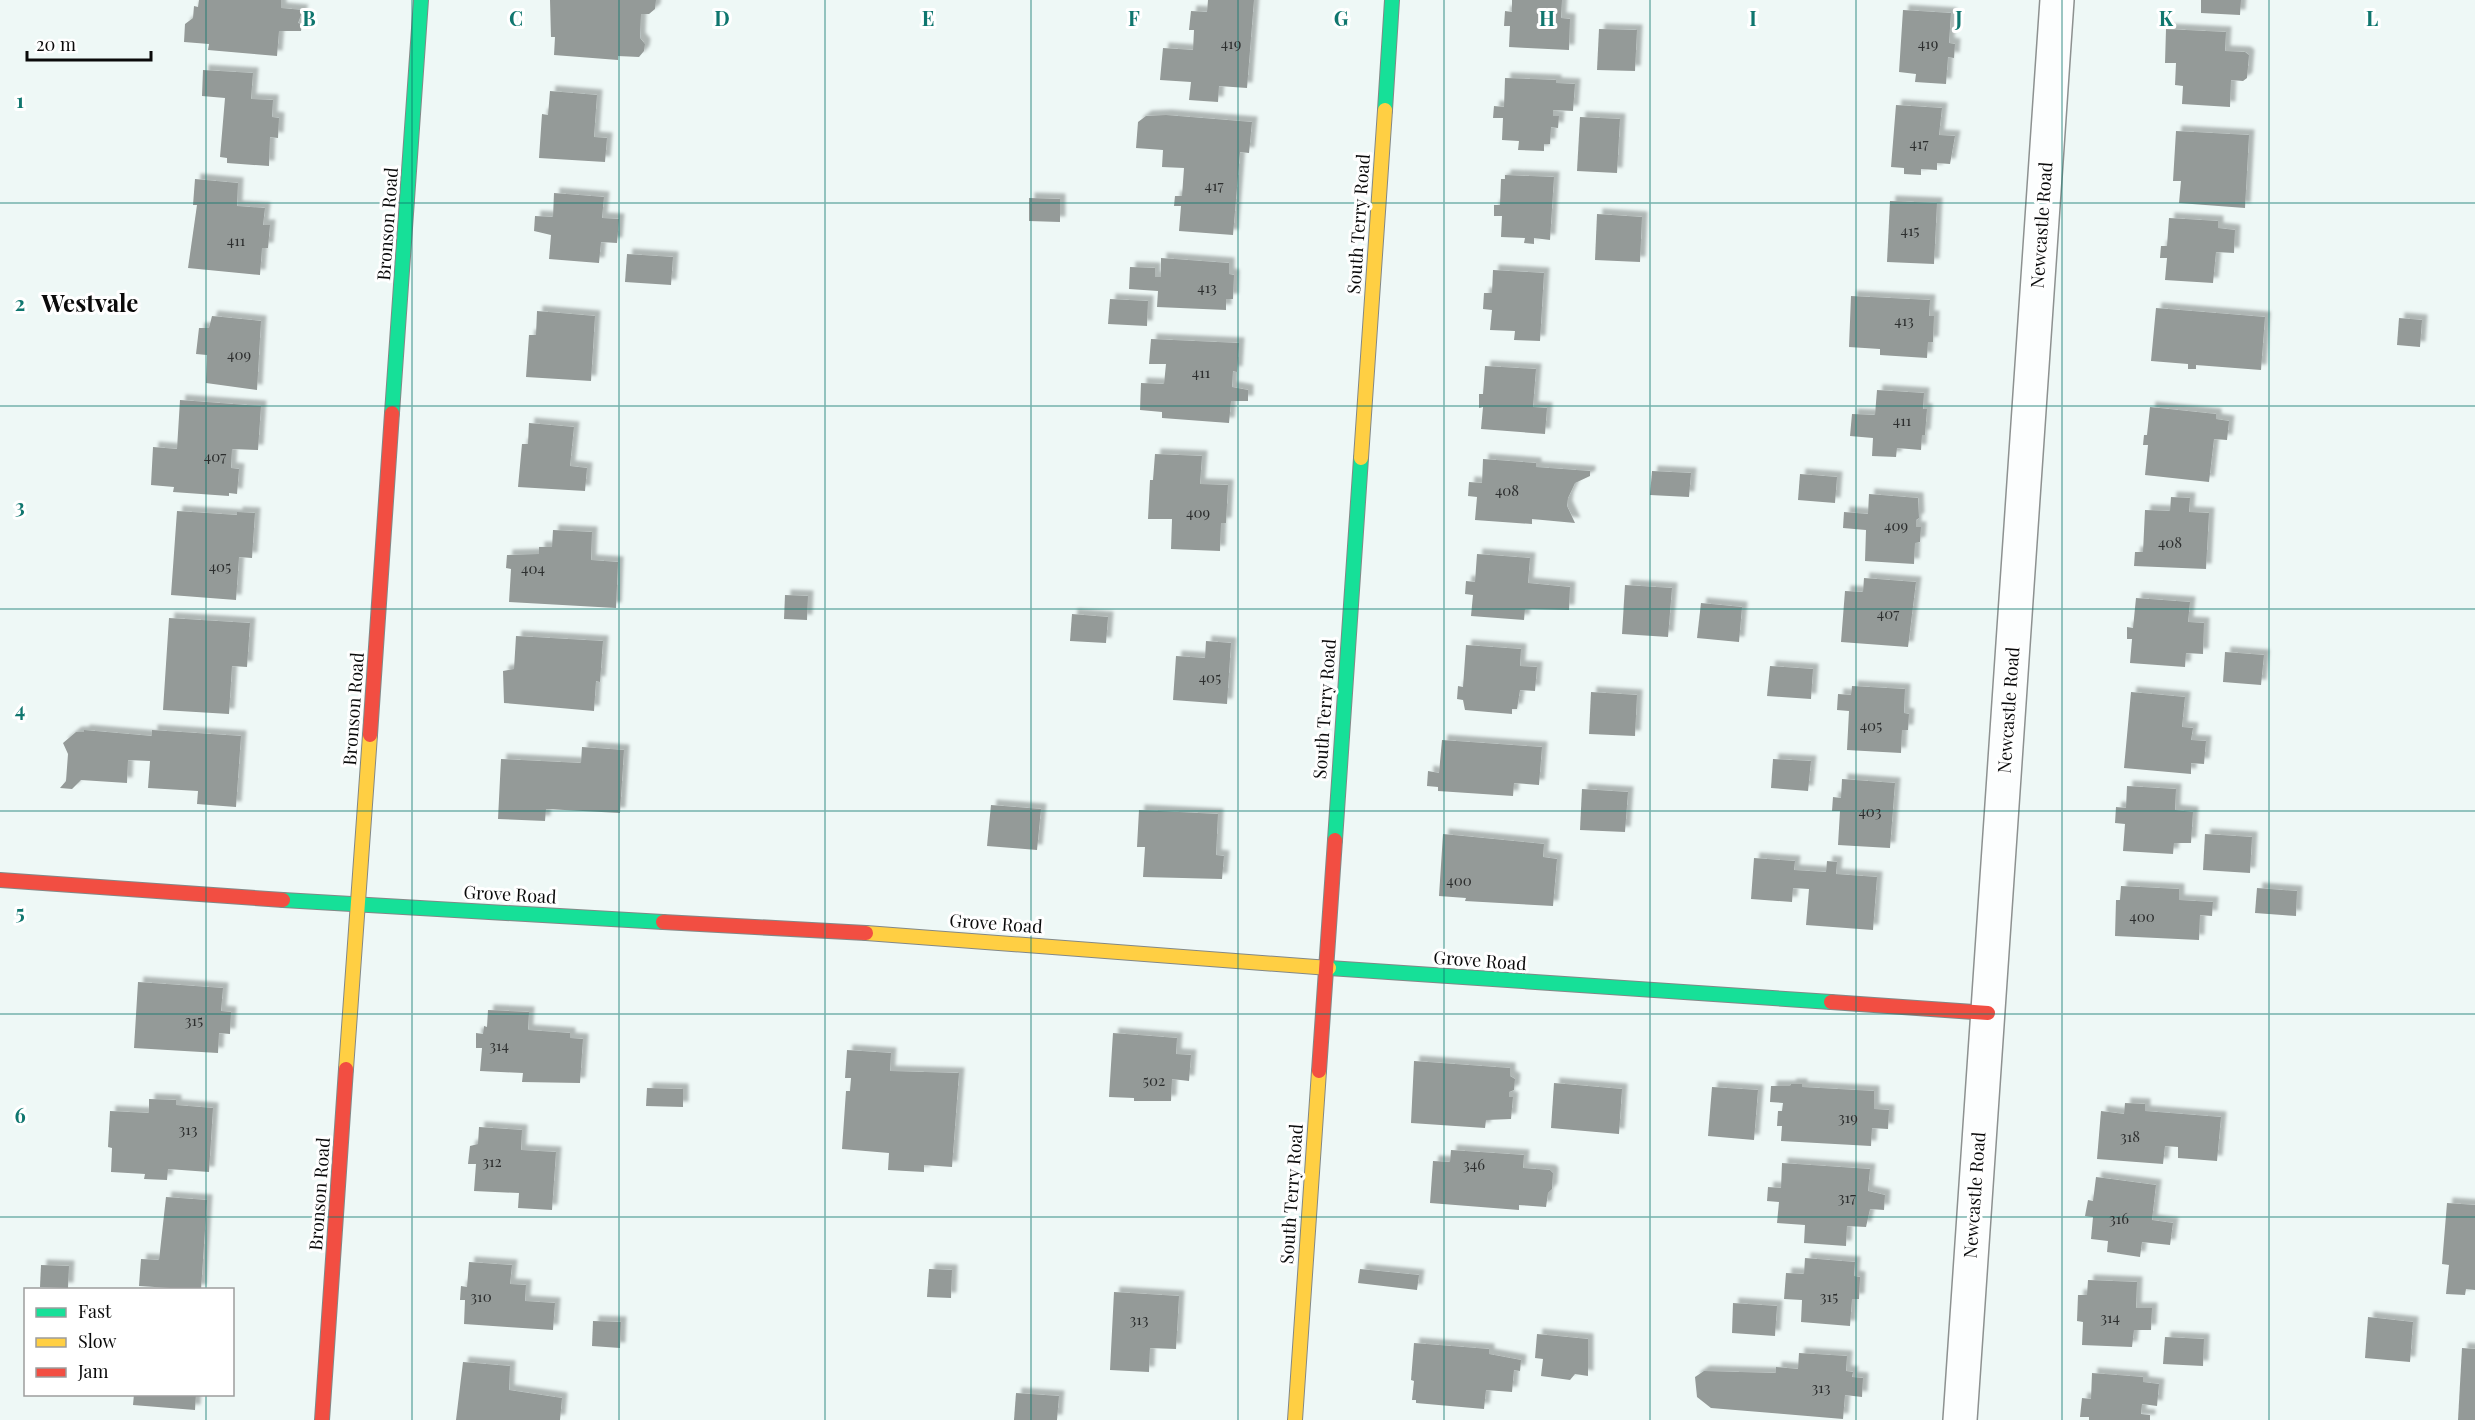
<svg xmlns="http://www.w3.org/2000/svg" width="2475" height="1420" viewBox="0 0 2475 1420" font-family="'Playfair Display',serif">
<style>
.building{fill:#949a98;filter:url(#shadow)}
.lines{fill:none;stroke-linecap:round;stroke-linejoin:round}
.street-casing{stroke:#8d9190;stroke-width:36}
.fast-casing{stroke:#838887;stroke-width:16}
.slow-casing{stroke:#838887;stroke-width:16}
.jam-casing{stroke:#838887;stroke-width:16}
.street{stroke:#fcfefe;stroke-width:33}
.fast{stroke:#16e098;stroke-width:14}
.slow{stroke:#ffcf43;stroke-width:14}
.jam{stroke:#f24e42;stroke-width:14}
.grid{fill:none;stroke:#0f766e;stroke-width:1.5;stroke-opacity:0.55}
.labels{text-anchor:middle;stroke-width:6;stroke-linejoin:round;paint-order:stroke}
.number-label{font-size:15px;fill:#2c2e2e}
.street-label{font-size:18px;fill:#0a0a0a;stroke:#fff}
.district-label{font-size:24px;font-weight:bold;fill:#0a0a0a;stroke:#fff}
.grid-label{font-size:20px;text-anchor:middle;font-weight:bold;fill:#0f766e;stroke:#fff;stroke-width:6;stroke-linejoin:round;paint-order:stroke}
</style>
<defs>
<filter id="shadow"><feDropShadow dx="5.5" dy="-5.5" stdDeviation="1.5" flood-color="#0004"/></filter>
</defs>
<rect width="100%" height="100%" fill="#eef8f6"/>
<g class="building">
<polygon points="199,0 281,0 281,8 303,10 298,23 302,24 301,31 279,31 277,56 208,50 209,44 184,42 185,24 193,18 194,6 198,7"/>
<polygon points="550,0 656,0 655,9 649,14 641,14 640,38 645,44 644,51 639,57 618,56 618,60 554,55 555,37 551,37"/>
<polygon points="1208,0 1254,0 1247,88 1219,86 1218,102 1189,100 1191,82 1160,80 1163,48 1193,50 1194,30 1189,30 1191,11 1207,12"/>
<polygon points="1512,0 1562,0 1561,18 1570,19 1569,50 1509,47 1510,26 1504,26 1505,11 1512,12"/>
<polygon points="2201,0 2241,0 2240,15 2201,13"/>
<polygon points="1903,10 1951,13 1949,43 1955,44 1954,58 1948,57 1946,84 1915,82 1916,74 1899,72"/>
<polygon points="1599,29 1637,30 1635,71 1597,70"/>
<polygon points="2166,29 2226,32 2225,51 2245,52 2249,55 2247,78 2243,81 2231,80 2230,107 2182,104 2183,86 2175,85 2176,63 2165,63"/>
<polygon points="203,70 253,73 251,99 273,100 272,117 279,118 278,138 270,137 269,166 227,163 227,158 220,157 225,98 202,96"/>
<polygon points="1505,78 1556,80 1556,83 1575,84 1573,111 1553,110 1553,116 1559,116 1558,128 1551,127 1550,144 1544,144 1544,151 1518,150 1519,141 1502,140 1503,118 1493,118 1494,106 1504,107"/>
<polygon points="550,91 597,95 594,137 607,138 605,162 539,158 542,114 548,115"/>
<polygon points="1896,105 1942,108 1939,135 1955,136 1950,164 1937,163 1937,170 1921,169 1921,175 1904,174 1904,168 1891,167"/>
<polygon points="1166,115 1252,122 1249,153 1240,152 1233,235 1179,231 1181,206 1174,206 1175,196 1182,196 1184,168 1162,167 1163,150 1136,148 1138,122 1146,116"/>
<polygon points="1580,117 1620,119 1617,173 1577,171"/>
<polygon points="2176,131 2249,135 2245,208 2179,203 2181,181 2173,181"/>
<polygon points="1505,175 1554,177 1550,240 1534,238 1534,244 1524,243 1525,238 1501,237 1502,216 1494,216 1494,205 1500,205 1501,179 1505,179"/>
<polygon points="195,179 238,183 237,206 265,208 263,225 270,225 268,248 262,248 260,275 188,268 197,205 193,205"/>
<polygon points="554,193 604,197 602,218 619,219 617,243 601,242 599,263 549,259 551,235 534,231 535,216 553,217"/>
<polygon points="1029,198 1060,199 1060,222 1029,221"/>
<polygon points="1890,201 1937,203 1934,264 1887,262"/>
<polygon points="1597,214 1642,217 1640,262 1595,260"/>
<polygon points="2169,218 2218,221 2218,228 2235,230 2234,253 2216,252 2213,283 2165,280 2167,258 2160,258 2161,246 2167,246"/>
<polygon points="627,254 673,257 671,285 625,282"/>
<polygon points="1161,258 1229,263 1229,274 1234,275 1233,299 1226,299 1226,310 1157,307 1158,291 1129,289 1130,267 1155,268 1155,277 1161,277"/>
<polygon points="1493,270 1544,273 1540,341 1514,340 1515,331 1490,330 1492,310 1483,309 1484,293 1492,293"/>
<polygon points="1851,296 1930,300 1929,316 1934,316 1933,342 1928,342 1927,358 1880,355 1880,349 1849,347"/>
<polygon points="1110,299 1148,301 1147,326 1108,324"/>
<polygon points="2156,308 2265,317 2261,370 2196,365 2196,369 2188,369 2188,364 2151,361"/>
<polygon points="537,311 595,316 591,381 526,377 529,335 536,335"/>
<polygon points="212,316 261,321 257,390 206,383 207,355 196,354 199,328 209,328"/>
<polygon points="2399,318 2422,320 2420,347 2397,345"/>
<polygon points="1151,339 1239,343 1237,372 1233,371 1232,387 1248,390 1248,401 1231,401 1229,423 1162,418 1162,412 1140,410 1141,383 1164,384 1166,364 1149,364"/>
<polygon points="1485,366 1536,369 1533,407 1547,408 1545,434 1481,429 1483,407 1479,408 1479,394 1483,394"/>
<polygon points="1877,390 1924,393 1923,409 1927,409 1925,435 1922,435 1921,450 1897,448 1896,457 1872,456 1873,438 1850,436 1852,414 1875,415"/>
<polygon points="180,400 261,406 258,450 232,449 231,468 239,469 237,494 229,493 229,496 173,492 174,487 151,485 153,447 177,449"/>
<polygon points="2150,407 2216,414 2216,419 2229,421 2227,440 2214,439 2209,482 2145,475 2148,445 2143,445 2144,435 2147,435"/>
<polygon points="529,423 574,427 570,466 587,468 585,491 518,487 522,444 528,444"/>
<polygon points="1155,454 1202,456 1200,484 1228,485 1226,523 1221,523 1220,551 1171,549 1172,519 1148,519 1150,480 1153,480"/>
<polygon points="1483,459 1536,463 1536,467 1590,471 1590,476 1575,483 1568,498 1567,506 1575,523 1532,519 1532,524 1475,520 1477,497 1468,496 1469,482 1482,483"/>
<polygon points="1652,471 1691,473 1689,497 1650,495"/>
<polygon points="1800,474 1837,477 1835,503 1798,500"/>
<polygon points="1869,494 1918,498 1919,518 1916,520 1916,527 1921,527 1920,542 1915,543 1914,564 1865,561 1866,530 1843,528 1844,512 1868,514"/>
<polygon points="2171,497 2190,498 2189,512 2209,513 2206,569 2134,566 2135,552 2143,552 2145,510 2170,511"/>
<polygon points="177,511 237,515 237,512 255,513 252,558 239,557 236,600 171,595"/>
<polygon points="553,530 592,532 591,560 618,562 616,608 509,602 511,569 506,568 507,555 539,554 539,547 552,547"/>
<polygon points="1477,554 1530,558 1528,583 1570,587 1569,610 1525,609 1524,620 1471,616 1473,595 1465,594 1466,581 1475,582"/>
<polygon points="1864,578 1916,582 1908,647 1841,642 1845,591 1863,592"/>
<polygon points="1625,585 1672,588 1668,637 1622,634"/>
<polygon points="785,595 808,596 807,620 784,619"/>
<polygon points="2136,598 2190,602 2188,622 2204,623 2203,654 2186,653 2185,667 2130,663 2132,639 2127,639 2127,627 2133,628"/>
<polygon points="1701,603 1742,607 1739,642 1697,638"/>
<polygon points="1072,614 1108,617 1106,643 1070,641"/>
<polygon points="169,618 250,623 247,667 232,666 229,714 163,710"/>
<polygon points="516,636 603,641 600,682 596,681 594,711 504,703 503,671 514,669"/>
<polygon points="1206,641 1231,643 1227,704 1173,700 1176,656 1205,658"/>
<polygon points="1466,645 1521,649 1520,666 1537,667 1535,691 1520,690 1517,709 1512,709 1512,714 1465,710 1463,700 1457,699 1458,686 1463,687"/>
<polygon points="2225,652 2264,655 2261,685 2223,682"/>
<polygon points="1770,666 1813,669 1811,699 1767,696"/>
<polygon points="1852,686 1905,689 1904,713 1909,714 1908,730 1902,730 1901,753 1847,750 1849,711 1837,710 1838,694 1851,695"/>
<polygon points="1591,692 1637,695 1635,736 1589,734"/>
<polygon points="2131,692 2185,697 2182,727 2193,728 2191,740 2206,741 2204,764 2191,763 2191,774 2124,768"/>
<polygon points="84,730 152,736 152,730 241,736 236,807 197,804 198,791 148,788 150,761 128,760 127,783 81,780 72,789 60,788 66,781 68,754 63,743 76,732 84,732"/>
<polygon points="1442,740 1542,747 1539,785 1514,783 1513,796 1438,791 1438,787 1427,786 1428,771 1439,773"/>
<polygon points="582,747 624,750 620,813 546,809 545,821 498,819 501,759 581,763"/>
<polygon points="1773,759 1811,761 1808,791 1771,788"/>
<polygon points="1842,779 1895,783 1890,848 1838,845 1840,811 1832,811 1833,797 1841,798"/>
<polygon points="2127,786 2176,789 2175,810 2193,812 2191,843 2174,843 2173,854 2123,851 2125,824 2115,823 2116,807 2126,808"/>
<polygon points="1582,789 1628,792 1625,832 1580,830"/>
<polygon points="991,805 1041,809 1037,850 987,846"/>
<polygon points="1139,810 1218,814 1216,855 1224,856 1222,879 1143,877 1145,847 1137,847"/>
<polygon points="1443,834 1544,844 1543,857 1557,859 1553,906 1465,901 1466,898 1439,896"/>
<polygon points="2205,834 2252,837 2250,873 2203,870"/>
<polygon points="1754,858 1795,861 1794,870 1826,872 1827,861 1837,862 1836,874 1877,877 1873,930 1806,925 1809,889 1793,888 1792,902 1751,899"/>
<polygon points="2121,886 2179,889 2179,900 2213,902 2212,916 2200,915 2199,940 2115,936 2116,900 2120,900"/>
<polygon points="2257,888 2297,891 2296,916 2255,913"/>
<polygon points="138,982 223,988 221,1011 231,1012 230,1034 219,1033 218,1053 134,1048"/>
<polygon points="488,1010 529,1012 528,1030 570,1033 570,1038 583,1039 580,1083 522,1082 523,1073 480,1071 482,1048 476,1048 476,1033 483,1034 484,1026 487,1027"/>
<polygon points="1113,1033 1177,1038 1176,1054 1191,1055 1189,1081 1172,1079 1171,1101 1134,1101 1134,1098 1109,1097"/>
<polygon points="847,1050 891,1053 890,1071 959,1073 952,1167 924,1165 924,1172 888,1170 889,1153 842,1149 846,1091 850,1091 851,1078 845,1078"/>
<polygon points="1414,1061 1510,1068 1510,1076 1515,1079 1514,1090 1509,1092 1509,1097 1513,1097 1511,1119 1486,1120 1485,1128 1411,1123"/>
<polygon points="1554,1083 1622,1089 1619,1134 1551,1128"/>
<polygon points="1791,1084 1802,1084 1802,1087 1874,1091 1874,1109 1889,1110 1888,1129 1872,1128 1871,1146 1781,1141 1782,1126 1777,1126 1778,1111 1782,1111 1783,1103 1770,1102 1771,1086 1790,1086"/>
<polygon points="1712,1087 1758,1090 1754,1140 1708,1136"/>
<polygon points="647,1088 683,1089 683,1107 646,1106"/>
<polygon points="149,1099 176,1100 176,1105 213,1108 209,1172 168,1169 167,1180 144,1179 145,1174 111,1172 112,1148 108,1147 110,1111 149,1113"/>
<polygon points="2125,1103 2145,1104 2145,1111 2221,1117 2217,1161 2178,1158 2178,1147 2165,1146 2163,1164 2097,1159 2101,1111 2124,1114"/>
<polygon points="479,1127 522,1130 521,1150 556,1152 552,1210 518,1208 519,1193 474,1191 476,1164 468,1164 470,1146 478,1144"/>
<polygon points="1451,1150 1524,1155 1523,1168 1550,1170 1553,1173 1552,1189 1548,1193 1546,1207 1519,1205 1519,1210 1430,1203 1433,1161 1450,1162"/>
<polygon points="1782,1163 1870,1169 1868,1191 1885,1195 1884,1210 1870,1209 1866,1227 1847,1226 1846,1246 1804,1243 1805,1225 1777,1223 1779,1202 1767,1201 1768,1187 1781,1188"/>
<polygon points="2096,1177 2156,1185 2152,1220 2173,1223 2170,1245 2142,1242 2140,1257 2107,1252 2108,1241 2091,1239 2093,1217 2085,1216 2088,1200 2093,1201"/>
<polygon points="166,1197 207,1200 201,1290 139,1286 141,1259 159,1260"/>
<polygon points="2447,1203 2475,1205 2475,1290 2466,1289 2465,1295 2446,1294 2449,1265 2442,1264"/>
<polygon points="1805,1258 1855,1262 1854,1276 1860,1277 1859,1299 1852,1299 1850,1326 1801,1322 1802,1300 1784,1299 1786,1273 1804,1274"/>
<polygon points="469,1262 512,1265 510,1284 526,1285 525,1301 555,1303 553,1330 464,1324 465,1300 460,1300 461,1286 467,1287"/>
<polygon points="41,1265 69,1266 68,1288 40,1287"/>
<polygon points="929,1269 952,1270 951,1298 927,1297"/>
<polygon points="1360,1269 1419,1275 1417,1290 1358,1283"/>
<polygon points="2088,1280 2137,1282 2136,1308 2152,1308 2151,1330 2134,1330 2132,1347 2082,1345 2083,1322 2077,1321 2078,1295 2087,1295"/>
<polygon points="1114,1292 1179,1296 1176,1349 1150,1348 1149,1372 1110,1370"/>
<polygon points="1733,1303 1777,1306 1775,1336 1732,1333"/>
<polygon points="2368,1317 2413,1322 2410,1362 2365,1358"/>
<polygon points="593,1321 621,1322 620,1348 592,1346"/>
<polygon points="1537,1334 1588,1339 1588,1376 1575,1374 1570,1380 1541,1376 1543,1359 1535,1358"/>
<polygon points="2165,1337 2204,1339 2203,1366 2163,1364"/>
<polygon points="1414,1343 1489,1349 1489,1354 1521,1360 1520,1371 1514,1370 1512,1392 1486,1390 1484,1409 1416,1403 1416,1400 1412,1400 1414,1381 1411,1380"/>
<polygon points="2462,1348 2475,1349 2475,1420 2458,1420"/>
<polygon points="1799,1353 1847,1356 1846,1371 1853,1372 1852,1377 1863,1378 1862,1397 1845,1395 1843,1419 1711,1408 1697,1397 1695,1377 1704,1371 1776,1373 1776,1367 1798,1369"/>
<polygon points="463,1362 510,1366 509,1390 562,1398 560,1420 456,1420"/>
<polygon points="2092,1373 2143,1377 2143,1382 2159,1384 2157,1406 2142,1404 2141,1414 2150,1415 2150,1420 2089,1420 2089,1417 2080,1417 2082,1398 2091,1399"/>
<polygon points="1016,1393 1059,1396 1057,1420 1014,1420"/>
<polygon points="134,1394 196,1394 195,1410 133,1405"/>
</g>
<g class="lines">
<g class="street-casing">
<polyline id="street" points="1960,1420 2057,0"/>
</g>
<g class="fast-casing">
<g id="fast">
<polyline points="1385,110 1392,0"/>
<polyline points="392,413 421,0"/>
<polyline points="1335,840 1361,458"/>
<polyline points="283,900 663,922"/>
<polyline points="1329,968 1831,1002"/>
</g>
</g>
<g class="slow-casing">
<g id="slow">
<polyline points="1361,458 1385,110"/>
<polyline points="866,933 1329,968"/>
<polyline points="346,1069 370,735"/>
<polyline points="1295,1420 1319,1071"/>
</g>
</g>
<g class="jam-casing">
<g id="jam">
<polyline points="370,735 392,413"/>
<polyline points="0,880 283,900"/>
<polyline points="663,922 866,933"/>
<polyline points="1831,1002 1988,1013"/>
<polyline points="1319,1071 1335,840"/>
<polyline points="322,1420 346,1069"/>
</g>
</g>
<use href="#street" class="street"/>
<use href="#fast" class="fast"/>
<use href="#slow" class="slow"/>
<use href="#jam" class="jam"/>
</g>
<path class="grid" d="M206,0V1290M412,0V1420M619,0V1420M825,0V1420M1031,0V1420M1238,0V1420M1444,0V1420M1650,0V1420M1856,0V1420M2062,0V1420M2269,0V1420M0,203H2475M0,406H2475M0,609H2475M0,811H2475M0,1014H2475M0,1217H2475M206,1394V1420"/>
<g class="labels">
<g class="number-label">
<text x="1231" y="49">419</text>
<text x="1928" y="49">419</text>
<text x="1919" y="149">417</text>
<text x="1214" y="191">417</text>
<text x="1910" y="236">415</text>
<text x="236" y="246">411</text>
<text x="1207" y="293">413</text>
<text x="1904" y="326">413</text>
<text x="239" y="360">409</text>
<text x="1201" y="378">411</text>
<text x="1902" y="426">411</text>
<text x="215" y="462">407</text>
<text x="1507" y="496">408</text>
<text x="1198" y="518">409</text>
<text x="1896" y="531">409</text>
<text x="2170" y="548">408</text>
<text x="220" y="572">405</text>
<text x="533" y="574">404</text>
<text x="1888" y="619">407</text>
<text x="1210" y="683">405</text>
<text x="1871" y="731">405</text>
<text x="1870" y="817">403</text>
<text x="1459" y="886">400</text>
<text x="2142" y="922">400</text>
<text x="194" y="1026">315</text>
<text x="499" y="1051">314</text>
<text x="1154" y="1086">502</text>
<text x="1848" y="1123">319</text>
<text x="188" y="1135">313</text>
<text x="2130" y="1142">318</text>
<text x="492" y="1167">312</text>
<text x="1474" y="1170">346</text>
<text x="1847" y="1203">317</text>
<text x="2119" y="1224">316</text>
<text x="481" y="1302">310</text>
<text x="1829" y="1302">315</text>
<text x="2110" y="1323">314</text>
<text x="1139" y="1325">313</text>
<text x="1821" y="1393">313</text>
</g>
<g class="street-label">
<text transform="translate(388 224) rotate(-86)" y="6">Bronson Road</text>
<text transform="translate(1359 224) rotate(-86)" y="6">South Terry Road</text>
<text transform="translate(2042 225) rotate(-86)" y="6">Newcastle Road</text>
<text transform="translate(354 709) rotate(-86)" y="6">Bronson Road</text>
<text transform="translate(1325 709) rotate(-86)" y="6">South Terry Road</text>
<text transform="translate(2009 710) rotate(-86)" y="6">Newcastle Road</text>
<text transform="translate(510 895) rotate(3)" y="6">Grove Road</text>
<text transform="translate(996 924) rotate(4)" y="6">Grove Road</text>
<text transform="translate(1480 961) rotate(4)" y="6">Grove Road</text>
<text transform="translate(320 1194) rotate(-86)" y="6">Bronson Road</text>
<text transform="translate(1292 1194) rotate(-86)" y="6">South Terry Road</text>
<text transform="translate(1975 1195) rotate(-86)" y="6">Newcastle Road</text>
</g>
<g class="district-label">
<text x="90" y="312">Westvale</text>
</g>
</g>
<g class="grid-label">
<text x="309" y="26">B</text>
<text x="516" y="26">C</text>
<text x="722" y="26">D</text>
<text x="928" y="26">E</text>
<text x="1134" y="26">F</text>
<text x="1341" y="26">G</text>
<text x="1547" y="26">H</text>
<text x="1753" y="26">I</text>
<text x="1959" y="26">J</text>
<text x="2166" y="26">K</text>
<text x="2372" y="26">L</text>
<text x="20" y="108">1</text>
<text x="20" y="311">2</text>
<text x="20" y="514">3</text>
<text x="20" y="717">4</text>
<text x="20" y="920">5</text>
<text x="20" y="1123">6</text>
</g>
<rect x="24" y="1288" width="210" height="108" fill="#ffffff" stroke="#9d9d9d" stroke-width="1.5"/>
<rect x="36" y="1308" width="30" height="9" fill="#16e098" stroke="#9d9d9d" stroke-width="1.5"/>
<text x="78" y="1318" font-size="18" fill="#0a0a0a">Fast</text>
<rect x="36" y="1338" width="30" height="9" fill="#ffcf43" stroke="#9d9d9d" stroke-width="1.5"/>
<text x="78" y="1348" font-size="18" fill="#0a0a0a">Slow</text>
<rect x="36" y="1368" width="30" height="9" fill="#f24e42" stroke="#9d9d9d" stroke-width="1.5"/>
<text x="78" y="1378" font-size="18" fill="#0a0a0a">Jam</text>
<path d="M27 51v9h124v-9" fill="none" stroke="#0a0a0a" stroke-width="3"/>
<text x="36" y="51" font-size="18" fill="#0a0a0a" stroke="#ffffff" stroke-width="4.5" paint-order="stroke">20 m</text>
</svg>
